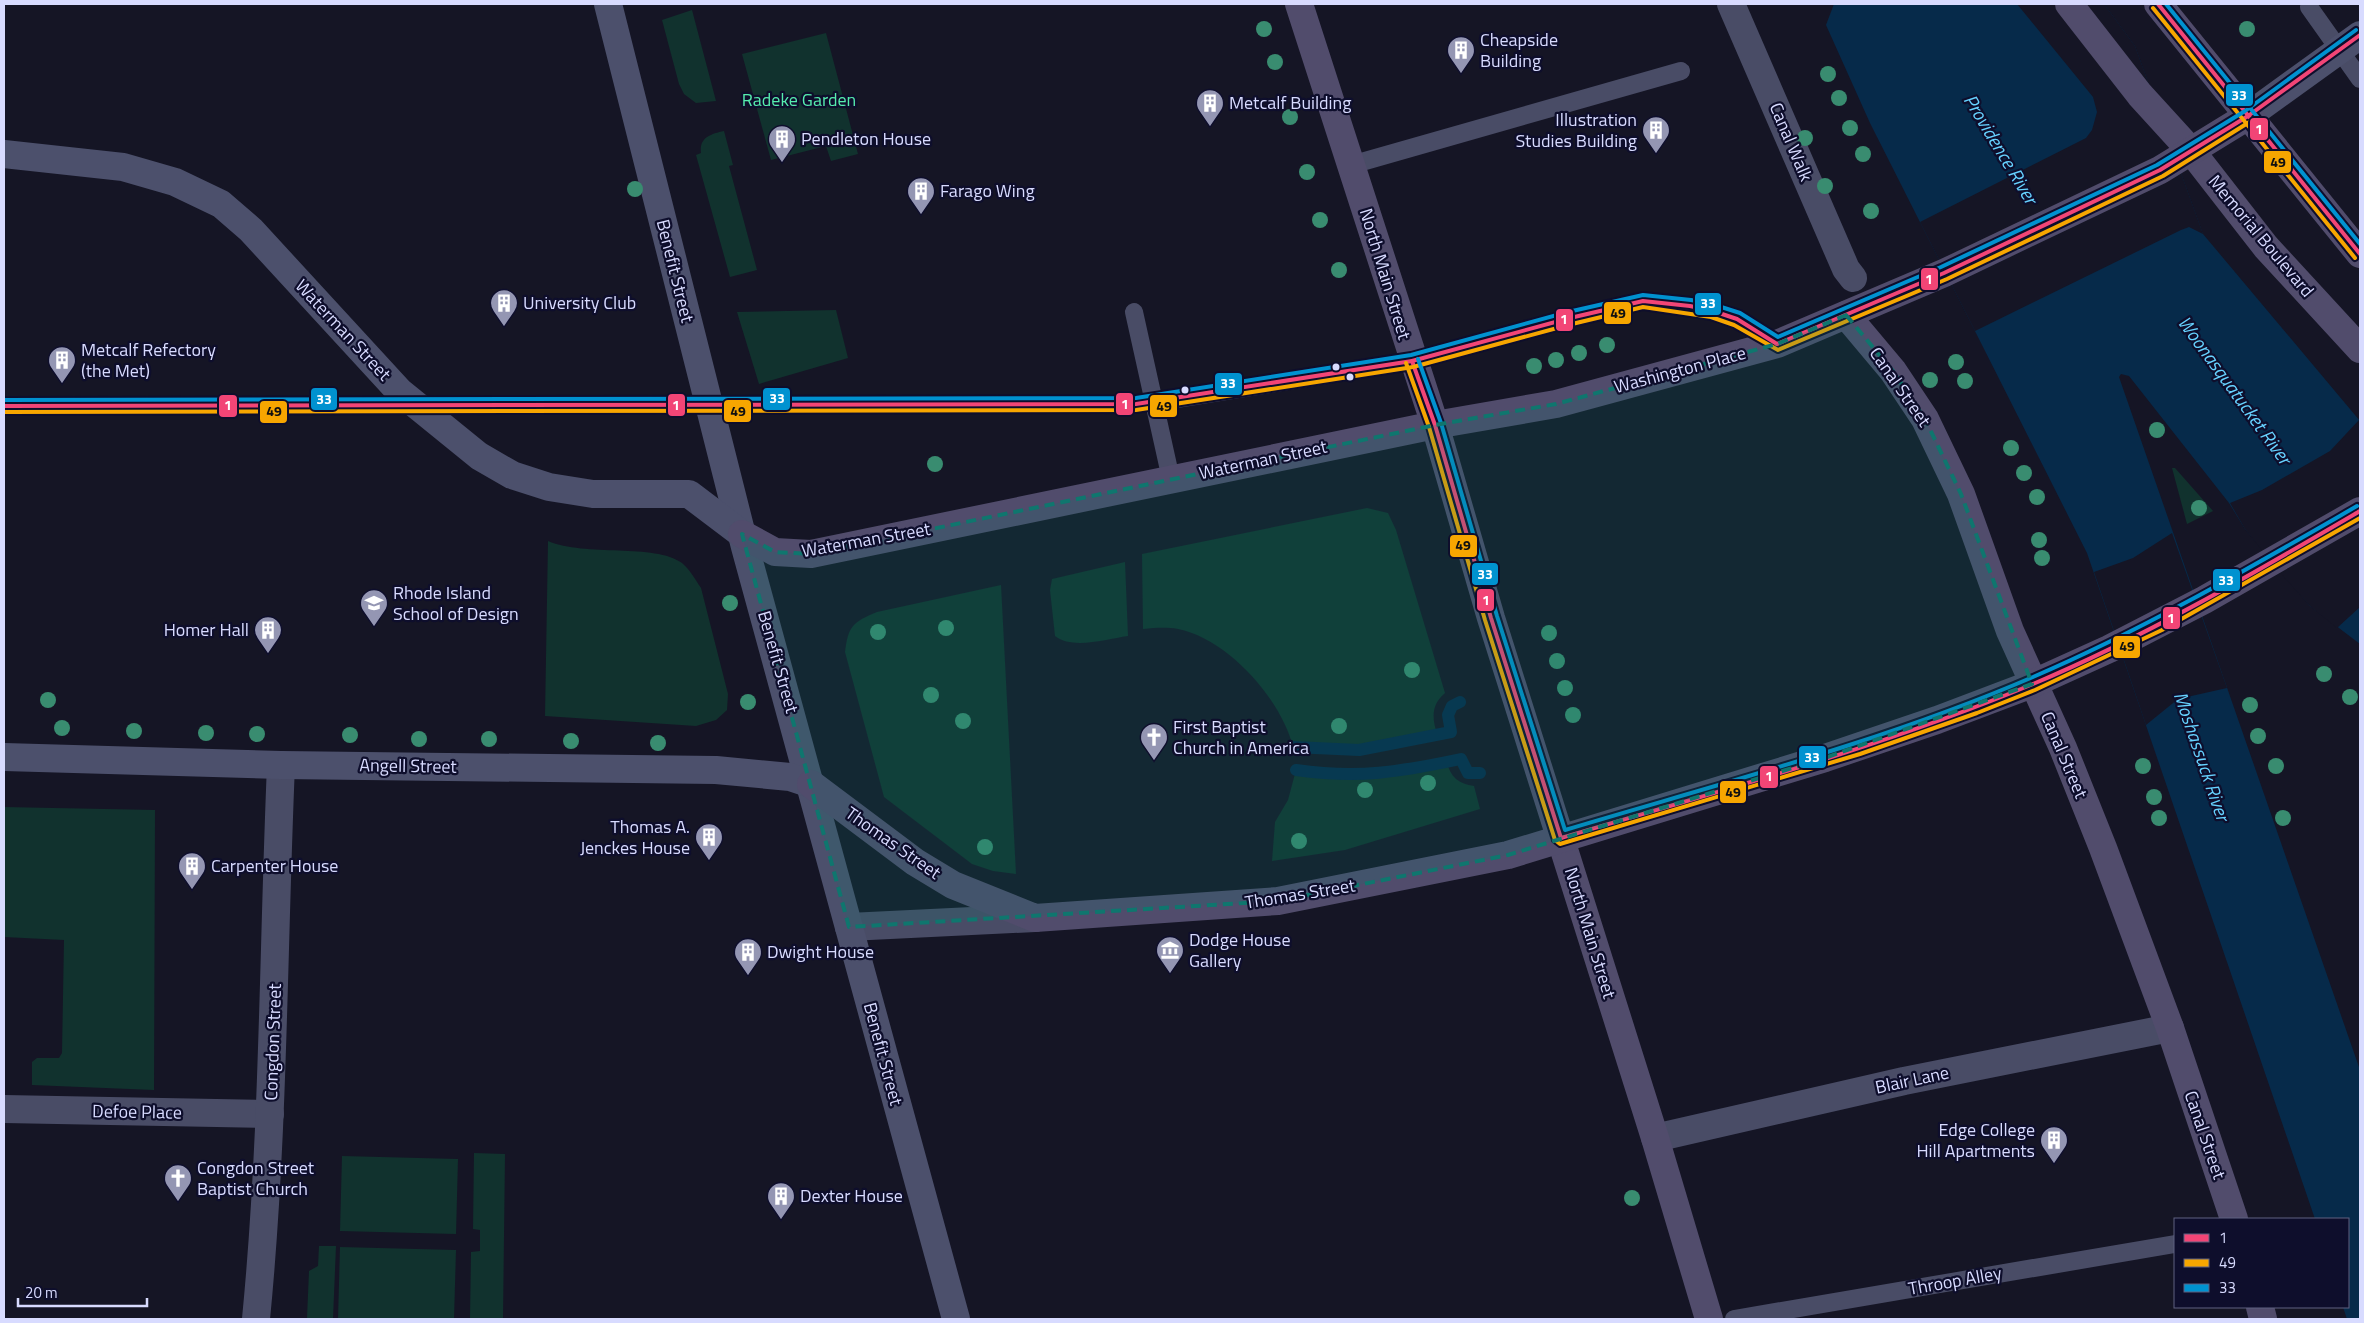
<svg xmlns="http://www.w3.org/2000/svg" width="2364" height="1323" viewBox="0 0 2364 1323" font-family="'Titillium Web',sans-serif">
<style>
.green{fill:#11322e}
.water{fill:#062a4a}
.pier{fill:#151525}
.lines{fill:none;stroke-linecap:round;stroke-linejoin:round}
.stream{stroke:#062a4a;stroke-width:12}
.lane{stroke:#494c66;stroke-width:18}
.street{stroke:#494c66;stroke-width:28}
.secondary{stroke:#4c506c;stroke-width:28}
.primary{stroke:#514c6c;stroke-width:28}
.bus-1-casing{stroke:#0e0e2c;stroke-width:8}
.bus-2-casing{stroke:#0e0e2c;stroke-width:8}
.bus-3-casing{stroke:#0e0e2c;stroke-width:8}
.bus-1{stroke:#f24576;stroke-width:4}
.bus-2{stroke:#f7a600;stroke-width:4}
.bus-3{stroke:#0092d0;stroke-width:4}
.tree{fill:#398c70}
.marked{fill:#0f766e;fill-opacity:0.2;stroke:#0f766e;stroke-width:4;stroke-dasharray:10 6;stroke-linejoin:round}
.bus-dot{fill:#d8dbff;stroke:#0e0e2c;stroke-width:2}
.labels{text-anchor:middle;stroke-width:4.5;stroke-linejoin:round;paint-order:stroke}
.poi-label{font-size:18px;fill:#d8dbff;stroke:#0e0e2c;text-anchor:start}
.park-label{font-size:18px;fill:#56edae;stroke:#0e0e2c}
.street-label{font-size:18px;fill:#d8dbff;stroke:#0e0e2c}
.water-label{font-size:19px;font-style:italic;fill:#66d2ff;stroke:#0e0e2c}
.line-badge{stroke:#0e0e2c;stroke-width:2}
.badge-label{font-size:14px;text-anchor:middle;font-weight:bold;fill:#fff}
.pale-badge-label{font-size:14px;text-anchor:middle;font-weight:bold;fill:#111}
</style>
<rect width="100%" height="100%" fill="#151525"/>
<g class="green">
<polygon points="692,10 716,101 696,103 684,94 679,84 662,20"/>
<polygon points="826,33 858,154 831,161 826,146 771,160 742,54"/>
<path d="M724,131L733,165L729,166L757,270L730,277L696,155L701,153C699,138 710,134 724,131Z"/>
<polygon points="836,310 848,358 759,384 737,312"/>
<polygon points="2172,468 2175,468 2213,511 2187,524"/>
<path d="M1367,508L1388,513L1396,530L1445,693C1431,705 1432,718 1437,734L1359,750L1293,747C1281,699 1228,639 1178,629C1166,627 1155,628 1143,629L1142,554Z"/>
<path d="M548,541C585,557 655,543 682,563C690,570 695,579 701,588L728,694L727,710L716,720L696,726L545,716Z"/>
<path d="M1125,562L1128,636C1106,639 1073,650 1055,636L1050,590L1052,579Z"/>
<path d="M1001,585L1016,874L993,871L972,864L884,797L845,652C848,626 853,622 877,612Z"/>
<path d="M1447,762C1450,777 1459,784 1474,786L1480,809L1345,850L1272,861L1275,822L1288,800L1296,770C1352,778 1391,773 1447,762Z"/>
<polygon points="4,807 155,810 154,1090 32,1085 32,1062 37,1058 59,1058 62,1053 64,940 4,937"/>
<polygon points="474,1153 505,1154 503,1319 470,1319 471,1252 480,1251 480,1230 473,1229"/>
<polygon points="342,1156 458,1159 456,1234 340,1231"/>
<polygon points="319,1246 336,1246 333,1319 307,1318 309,1271 318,1266"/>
<polygon points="340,1247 456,1250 454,1319 338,1319"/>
</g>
<polygon class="water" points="1834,4 2104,4 2135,46 2203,234 2360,421 2360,644 2310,606 2245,529 2229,503 2129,376 2121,374 2119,377 2360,1070 2360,1319 2347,1319 2343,1307 2348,1307 2348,1219 2315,1219 2087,553 1870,123 1826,25"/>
<g class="pier">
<polygon points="2017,4 2104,4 2135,46 2203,234 2189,227 2181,230 1975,331 1920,222 2086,138 2092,130 2097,112 2093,97"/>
<polygon points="2359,420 2360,607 2337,628 2310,606 2276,568 2245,529 2230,503 2262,490 2330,451"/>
<polygon points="2172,533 2227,688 2178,699 2146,725 2094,572 2133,558"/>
</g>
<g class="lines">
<g class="stream">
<polyline points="1293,747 1359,750 1451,732 1448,715 1452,706 1460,702"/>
<path d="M1296,770C1359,779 1399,772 1461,759L1468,773H1480"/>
</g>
<g class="lane">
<polyline points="2309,7 2360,79"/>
<polyline points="1351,165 1681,71"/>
<polyline points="1134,312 1171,479"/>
<polyline points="1170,400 1412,361 1570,318 1643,301 1690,306 1713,311 1737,319 1777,344"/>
<polyline points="1734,1319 2175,1244"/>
</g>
<g class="street">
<polyline points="1731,4 1846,269 1853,278"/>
<polyline points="849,927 1035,918"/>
<polyline points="4,1109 270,1114"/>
<polyline points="1655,1138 1904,1081 2170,1028"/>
<path d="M256,1319C274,1135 273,950 281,765"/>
</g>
<g class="secondary">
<polyline points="608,4 745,547 956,1319"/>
<polyline points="2248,116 2360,35"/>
<polyline points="4,154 123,167 175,182 221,204 251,230 399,391 479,456 512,475 549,487 593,494 689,494 742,534"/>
<polyline points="4,757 281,765 716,770 790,777 811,784"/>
</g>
<g class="primary">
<polyline points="1299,4 1435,425 1491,618 1655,1138 1709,1319"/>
<polyline points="2069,4 2140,95 2192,152 2266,247 2360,349"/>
<polyline points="2158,4 2360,254"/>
<polyline points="1846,315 1893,371 1925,419 1961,494 2010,631 2063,748 2103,848 2170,1028 2234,1219"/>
<polyline points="742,534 775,552 811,554 1435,425 1556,404 1777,344 1944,273 2160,170 2248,116"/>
<polyline points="811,784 915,862 953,885 1035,918 1278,901 1508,855 1825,758 1937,720 2032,684 2109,649 2204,600 2360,511"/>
<polyline points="2260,1307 2263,1319"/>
</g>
<g class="bus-1-casing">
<g id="bus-1">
<polyline points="2158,4 2360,254"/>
<polyline points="1777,344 1944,273 2160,170 2248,116 2360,35"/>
<polyline points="1412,361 1435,425 1491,618 1561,838"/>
<polyline points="4,406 1136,404 1412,361 1570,318 1643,301 1690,306 1713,311 1737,319 1777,344"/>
<path d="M1561,838C1719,791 1880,748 2033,684C2147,636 2254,573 2360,511"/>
</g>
</g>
<g class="bus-2-casing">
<g id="bus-2">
<polyline points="2153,8 2355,258"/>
<polyline points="1406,363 1429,427 1485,620 1555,840 1560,844 1860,754 1977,713 2035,690 2162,630 2360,518"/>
<polyline points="4,412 1136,410 1413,367 1572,324 1643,307 1711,317 1734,325 1778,350 1947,279 2163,176 2251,121"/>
</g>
</g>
<g class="bus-3-casing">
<g id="bus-3">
<polyline points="2166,4 2360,244"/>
<path d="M1418,359L1441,423L1497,616L1565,830C1722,783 1882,742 2033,677C2145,629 2251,567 2357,506"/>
<polyline points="4,400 1136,398 1411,355 1568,312 1643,295 1691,300 1715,305 1740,313 1778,337 1941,267 2157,165 2245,111 2356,30"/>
</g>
</g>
<use href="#bus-1" class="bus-1"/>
<use href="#bus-2" class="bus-2"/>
<use href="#bus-3" class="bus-3"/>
</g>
<g class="tree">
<circle cx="1264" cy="29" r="8"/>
<circle cx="2247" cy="29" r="8"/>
<circle cx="1275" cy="62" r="8"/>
<circle cx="1828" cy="74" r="8"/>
<circle cx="1839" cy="98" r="8"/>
<circle cx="1290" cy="117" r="8"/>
<circle cx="1850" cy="128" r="8"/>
<circle cx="1805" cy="138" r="8"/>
<circle cx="1863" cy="154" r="8"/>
<circle cx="1307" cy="172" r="8"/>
<circle cx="1825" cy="186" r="8"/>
<circle cx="635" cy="189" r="8"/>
<circle cx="1871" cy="211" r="8"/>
<circle cx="1320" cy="220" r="8"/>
<circle cx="1339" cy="270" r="8"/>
<circle cx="1607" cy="345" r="8"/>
<circle cx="1579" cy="353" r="8"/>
<circle cx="1556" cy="360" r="8"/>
<circle cx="1956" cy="362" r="8"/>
<circle cx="1534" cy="366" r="8"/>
<circle cx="1930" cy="380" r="8"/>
<circle cx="1965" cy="381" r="8"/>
<circle cx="2157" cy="430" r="8"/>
<circle cx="2011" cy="448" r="8"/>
<circle cx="935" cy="464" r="8"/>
<circle cx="2024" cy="473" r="8"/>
<circle cx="2037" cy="497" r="8"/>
<circle cx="2199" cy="508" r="8"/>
<circle cx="2039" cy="540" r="8"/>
<circle cx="2042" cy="558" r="8"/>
<circle cx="730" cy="603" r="8"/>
<circle cx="946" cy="628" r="8"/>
<circle cx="878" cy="632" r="8"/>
<circle cx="1549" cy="633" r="8"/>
<circle cx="1557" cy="661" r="8"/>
<circle cx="1412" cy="670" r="8"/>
<circle cx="2324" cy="674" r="8"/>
<circle cx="1565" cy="688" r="8"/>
<circle cx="931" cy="695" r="8"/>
<circle cx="2350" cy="697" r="8"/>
<circle cx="48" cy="700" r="8"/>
<circle cx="748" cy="702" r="8"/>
<circle cx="2250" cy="705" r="8"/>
<circle cx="1573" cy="715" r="8"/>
<circle cx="963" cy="721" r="8"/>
<circle cx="1339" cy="726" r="8"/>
<circle cx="62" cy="728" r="8"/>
<circle cx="134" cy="731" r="8"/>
<circle cx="206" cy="733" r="8"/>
<circle cx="257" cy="734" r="8"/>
<circle cx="350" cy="735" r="8"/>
<circle cx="2258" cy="736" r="8"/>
<circle cx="419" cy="739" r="8"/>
<circle cx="489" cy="739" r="8"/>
<circle cx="571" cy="741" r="8"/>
<circle cx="658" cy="743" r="8"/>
<circle cx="2143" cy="766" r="8"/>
<circle cx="2276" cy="766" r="8"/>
<circle cx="1428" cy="783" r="8"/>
<circle cx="1365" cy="790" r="8"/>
<circle cx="2154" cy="797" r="8"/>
<circle cx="2159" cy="818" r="8"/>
<circle cx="2283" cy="818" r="8"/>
<circle cx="1299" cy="841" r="8"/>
<circle cx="985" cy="847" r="8"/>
<circle cx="1632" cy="1198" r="8"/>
</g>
<path class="marked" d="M1846,315L1893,371L1925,419L1961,494L2032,684L1825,758L1508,855L1278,901L849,927L742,534L775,552L811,554L1435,425L1556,404L1777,344Z"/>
<defs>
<g id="building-pin" transform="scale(1.4375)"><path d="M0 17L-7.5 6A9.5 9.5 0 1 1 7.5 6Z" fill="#9496b3" stroke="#0e0e2c"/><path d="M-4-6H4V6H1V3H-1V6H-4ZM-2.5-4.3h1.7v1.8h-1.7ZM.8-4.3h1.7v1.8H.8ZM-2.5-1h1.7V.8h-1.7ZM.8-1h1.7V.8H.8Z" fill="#fff"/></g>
<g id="university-pin" transform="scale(1.4375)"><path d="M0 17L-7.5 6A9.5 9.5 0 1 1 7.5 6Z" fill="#9496b3" stroke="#0e0e2c"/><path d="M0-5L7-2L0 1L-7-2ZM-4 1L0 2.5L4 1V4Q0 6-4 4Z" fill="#fff"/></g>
<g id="church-pin" transform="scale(1.4375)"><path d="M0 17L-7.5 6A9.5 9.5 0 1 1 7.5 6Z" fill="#9496b3" stroke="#0e0e2c"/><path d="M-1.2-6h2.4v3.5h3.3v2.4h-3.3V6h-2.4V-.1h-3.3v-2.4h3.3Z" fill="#fff"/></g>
<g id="museum-pin" transform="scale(1.4375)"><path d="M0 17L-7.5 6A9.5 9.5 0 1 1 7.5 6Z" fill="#9496b3" stroke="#0e0e2c"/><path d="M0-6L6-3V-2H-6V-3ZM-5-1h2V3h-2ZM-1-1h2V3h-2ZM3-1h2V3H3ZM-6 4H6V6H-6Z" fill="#fff"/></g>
</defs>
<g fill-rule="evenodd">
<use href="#building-pin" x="1461" y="50"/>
<use href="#building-pin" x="1210" y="103"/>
<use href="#building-pin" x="1656" y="130"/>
<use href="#building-pin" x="782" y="139"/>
<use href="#building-pin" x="921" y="191"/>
<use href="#building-pin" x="504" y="303"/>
<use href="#building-pin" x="62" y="360"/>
<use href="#university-pin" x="374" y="603"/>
<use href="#building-pin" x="268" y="630"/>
<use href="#church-pin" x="1154" y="737"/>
<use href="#building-pin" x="709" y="837"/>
<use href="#building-pin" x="192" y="866"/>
<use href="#museum-pin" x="1170" y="950"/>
<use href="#building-pin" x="748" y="952"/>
<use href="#building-pin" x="2054" y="1140"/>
<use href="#church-pin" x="178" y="1178"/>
<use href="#building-pin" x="781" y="1196"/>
</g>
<g class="bus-dot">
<circle cx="1336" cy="367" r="4.5"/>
<circle cx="1350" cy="377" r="4.5"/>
<circle cx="1185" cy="390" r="4.5"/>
</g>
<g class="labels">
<g class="poi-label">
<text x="1480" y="46">Cheapside<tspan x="1480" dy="21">Building</tspan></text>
<text x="1229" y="109">Metcalf Building</text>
<text x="1637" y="126" text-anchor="end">Illustration<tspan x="1637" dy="21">Studies Building</tspan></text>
<text x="801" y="145">Pendleton House</text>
<text x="940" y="197">Farago Wing</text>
<text x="523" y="309">University Club</text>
<text x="81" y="356">Metcalf Refectory<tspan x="81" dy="21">(the Met)</tspan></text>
<text x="393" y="599">Rhode Island<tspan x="393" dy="21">School of Design</tspan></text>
<text x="249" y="636" text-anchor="end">Homer Hall</text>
<text x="1173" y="733">First Baptist<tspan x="1173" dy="21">Church in America</tspan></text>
<text x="690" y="833" text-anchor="end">Thomas A.<tspan x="690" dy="21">Jenckes House</tspan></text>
<text x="211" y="872">Carpenter House</text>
<text x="1189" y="946">Dodge House<tspan x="1189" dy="21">Gallery</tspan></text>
<text x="767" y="958">Dwight House</text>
<text x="2035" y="1136" text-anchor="end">Edge College<tspan x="2035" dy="21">Hill Apartments</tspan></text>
<text x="197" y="1174">Congdon Street<tspan x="197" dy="21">Baptist Church</tspan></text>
<text x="800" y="1202">Dexter House</text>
</g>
<g class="park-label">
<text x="799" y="106">Radeke Garden</text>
</g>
<g class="street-label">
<text transform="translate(1791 142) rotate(67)" y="6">Canal Walk</text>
<text transform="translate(2261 236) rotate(50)" y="6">Memorial Boulevard</text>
<text transform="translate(675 271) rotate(76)" y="6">Benefit Street</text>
<text transform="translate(1385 274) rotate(73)" y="6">North Main Street</text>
<text transform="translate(343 330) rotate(47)" y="6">Waterman Street</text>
<text transform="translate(1680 370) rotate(-15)" y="6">Washington Place</text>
<text transform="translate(1900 387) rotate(55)" y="6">Canal Street</text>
<text transform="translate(1263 460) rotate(-12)" y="6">Waterman Street</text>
<text transform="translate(866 540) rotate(-10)" y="6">Waterman Street</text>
<text transform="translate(778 662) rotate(74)" y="6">Benefit Street</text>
<text transform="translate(2064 755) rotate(67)" y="6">Canal Street</text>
<text transform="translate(408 766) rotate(1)" y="6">Angell Street</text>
<text transform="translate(893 843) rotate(35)" y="6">Thomas Street</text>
<text transform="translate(1300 894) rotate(-9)" y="6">Thomas Street</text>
<text transform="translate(1590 933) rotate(73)" y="6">North Main Street</text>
<text transform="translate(273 1042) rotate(-88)" y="6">Congdon Street</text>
<text transform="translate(883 1054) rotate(75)" y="6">Benefit Street</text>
<text transform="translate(1912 1080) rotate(-12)" y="6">Blair Lane</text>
<text transform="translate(137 1112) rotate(1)" y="6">Defoe Place</text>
<text transform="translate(2205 1135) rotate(71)" y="6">Canal Street</text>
<text transform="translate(1955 1281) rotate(-10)" y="6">Throop Alley</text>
</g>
<g class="water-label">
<text transform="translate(2001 149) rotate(59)" y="7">Providence River</text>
<text transform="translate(2235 390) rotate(54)" y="7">Woonasquatucket River</text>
<text transform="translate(2202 756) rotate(71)" y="7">Moshassuck River</text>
</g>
</g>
<g class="line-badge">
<rect x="2225" y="83" width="29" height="24" rx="5" fill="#0092d0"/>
<rect x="2249" y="117" width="20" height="24" rx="5" fill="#f24576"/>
<rect x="2263" y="150" width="29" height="24" rx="5" fill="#f7a600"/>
<rect x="1920" y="267" width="19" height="24" rx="5" fill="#f24576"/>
<rect x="1694" y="292" width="28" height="24" rx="5" fill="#0092d0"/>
<rect x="1603" y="301" width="29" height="24" rx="5" fill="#f7a600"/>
<rect x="1555" y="308" width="19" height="24" rx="5" fill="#f24576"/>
<rect x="1214" y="372" width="29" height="24" rx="5" fill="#0092d0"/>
<rect x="762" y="387" width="29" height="24" rx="5" fill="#0092d0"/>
<rect x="310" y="387" width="28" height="24" rx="5" fill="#0092d0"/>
<rect x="1115" y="392" width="19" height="24" rx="5" fill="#f24576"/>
<rect x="667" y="393" width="19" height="24" rx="5" fill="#f24576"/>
<rect x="218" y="394" width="20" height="24" rx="5" fill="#f24576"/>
<rect x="1149" y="394" width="29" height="24" rx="5" fill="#f7a600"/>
<rect x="723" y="399" width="29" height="24" rx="5" fill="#f7a600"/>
<rect x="259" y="400" width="29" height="24" rx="5" fill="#f7a600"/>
<rect x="1449" y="534" width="29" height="24" rx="5" fill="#f7a600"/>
<rect x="1471" y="562" width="28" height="24" rx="5" fill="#0092d0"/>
<rect x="2212" y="568" width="29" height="24" rx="5" fill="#0092d0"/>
<rect x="1476" y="588" width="19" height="24" rx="5" fill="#f24576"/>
<rect x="2162" y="606" width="19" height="24" rx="5" fill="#f24576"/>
<rect x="2112" y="635" width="29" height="24" rx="5" fill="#f7a600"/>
<rect x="1798" y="745" width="29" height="24" rx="5" fill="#0092d0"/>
<rect x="1759" y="765" width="20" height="24" rx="5" fill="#f24576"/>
<rect x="1719" y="780" width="28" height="24" rx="5" fill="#f7a600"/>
</g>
<g class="badge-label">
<text x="2239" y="100">33</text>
<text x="2259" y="134">1</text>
<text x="1929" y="284">1</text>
<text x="1708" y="308">33</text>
<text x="1564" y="324">1</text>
<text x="1228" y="388">33</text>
<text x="777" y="403">33</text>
<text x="324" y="404">33</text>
<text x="1125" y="409">1</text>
<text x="676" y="410">1</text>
<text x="228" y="410">1</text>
<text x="1485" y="579">33</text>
<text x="2226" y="585">33</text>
<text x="1486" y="605">1</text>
<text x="2171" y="623">1</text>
<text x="1812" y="762">33</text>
<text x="1769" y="781">1</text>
</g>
<g class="pale-badge-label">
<text x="2278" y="167">49</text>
<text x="1618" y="318">49</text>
<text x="1164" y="411">49</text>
<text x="738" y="416">49</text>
<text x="274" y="416">49</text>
<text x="1463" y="550">49</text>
<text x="2127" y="651">49</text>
<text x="1733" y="797">49</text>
</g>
<rect width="2364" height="1323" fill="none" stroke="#d8dbff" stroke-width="10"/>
<rect x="2174" y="1218" width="175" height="90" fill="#0e0e2c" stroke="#5f6080"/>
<rect x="2184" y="1234" width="25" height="8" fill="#f24576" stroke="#5f6080"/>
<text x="2219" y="1243" font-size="15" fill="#d8dbff">1</text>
<rect x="2184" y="1259" width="25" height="8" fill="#f7a600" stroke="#5f6080"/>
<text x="2219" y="1268" font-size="15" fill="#d8dbff">49</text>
<rect x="2184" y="1284" width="25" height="8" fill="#0092d0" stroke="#5f6080"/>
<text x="2219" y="1293" font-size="15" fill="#d8dbff">33</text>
<path d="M18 1298v8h129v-8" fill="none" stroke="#d8dbff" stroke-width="2.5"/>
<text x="25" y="1298" font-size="15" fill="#d8dbff" stroke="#0e0e2c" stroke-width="4" paint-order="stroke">20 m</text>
</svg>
